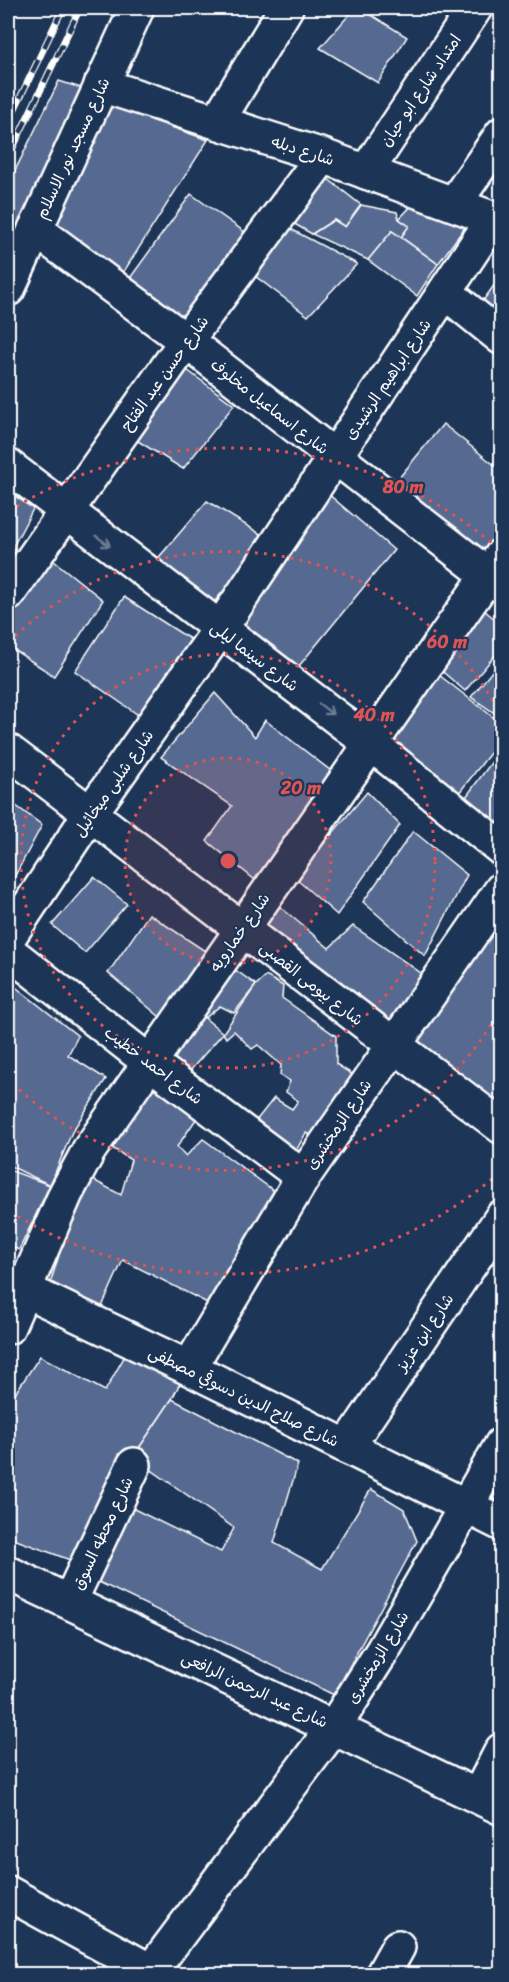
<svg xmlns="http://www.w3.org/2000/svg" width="509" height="1982" viewBox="0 0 509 1982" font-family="Sriracha,'Playpen Sans Arabic',sans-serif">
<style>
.building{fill:#576a91;stroke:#fff;stroke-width:1.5}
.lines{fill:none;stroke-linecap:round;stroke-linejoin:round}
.street-casing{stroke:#fff;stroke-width:38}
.secondary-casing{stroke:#fff;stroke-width:38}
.street{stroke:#1d3557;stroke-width:33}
.secondary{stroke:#1d3557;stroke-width:33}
.rail-casing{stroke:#fff;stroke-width:7}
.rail{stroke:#1d3557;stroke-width:4.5;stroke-dasharray:14;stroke-linecap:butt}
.oneway{stroke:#6c7c92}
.ring{fill:none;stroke:#de5353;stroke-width:3;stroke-dasharray:3 6}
.labels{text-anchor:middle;stroke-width:4.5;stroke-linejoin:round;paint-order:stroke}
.street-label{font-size:16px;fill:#fff;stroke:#1d3557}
.centre{fill:#de5353;stroke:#1d3557;stroke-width:3}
.ring-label{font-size:18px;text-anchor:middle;font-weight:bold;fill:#de5353;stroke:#1d3557;stroke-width:4.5;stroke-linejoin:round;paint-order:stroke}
</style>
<rect width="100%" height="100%" fill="#1d3557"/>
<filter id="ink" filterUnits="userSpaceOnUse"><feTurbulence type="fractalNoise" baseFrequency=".0167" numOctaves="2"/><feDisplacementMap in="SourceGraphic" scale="12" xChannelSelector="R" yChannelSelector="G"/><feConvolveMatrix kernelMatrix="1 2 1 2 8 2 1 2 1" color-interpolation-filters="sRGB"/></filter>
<g filter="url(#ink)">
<g class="building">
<polygon points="355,8 360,8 407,37 378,83 320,48"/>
<polygon points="59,81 84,89 8,272 8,185"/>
<polygon points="101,102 208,140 121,276 47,225"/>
<polygon points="323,175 361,205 345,227 334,220 312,234 291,222"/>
<polygon points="191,194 246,233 179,324 125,285"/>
<polygon points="418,199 471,219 438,264 401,237 409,226 399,219"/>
<polygon points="361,205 397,212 399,219 409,226 401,237 392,231 368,260 312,234 334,220 345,227"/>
<polygon points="281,224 357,264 308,316 251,273"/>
<polygon points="392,231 438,264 417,296 368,260"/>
<polygon points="502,274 502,321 480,305"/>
<polygon points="187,370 234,405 183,469 133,438"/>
<polygon points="443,424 502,471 502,539 486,559 394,484"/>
<polygon points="8,491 33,509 8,556"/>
<polygon points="327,493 394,550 290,677 228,631"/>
<polygon points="207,501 267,538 211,606 154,563"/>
<polygon points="44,553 103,600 54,676 8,646 8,613"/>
<polygon points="124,597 193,641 147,721 75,671"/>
<polygon points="478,605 502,625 502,647 465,691 430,661"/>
<polygon points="502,659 502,718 471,697"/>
<polygon points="430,668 502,724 502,738 455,798 381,749"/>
<polygon points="215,693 255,737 265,720 335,774 255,880 207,841 232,806 161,757"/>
<polygon points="502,748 502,827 463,801"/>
<polygon points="367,792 400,825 337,915 295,878"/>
<polygon points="8,800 42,825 8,889"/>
<polygon points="413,831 467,875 425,956 363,902"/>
<polygon points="94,877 127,904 85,953 52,925"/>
<polygon points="278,905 329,948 353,926 431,980 390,1031 257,930"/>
<polygon points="502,912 502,1104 407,1038"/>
<polygon points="149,914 208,953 160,1017 108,973"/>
<polygon points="230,966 256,985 234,1013 220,1006 205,1018 195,1010"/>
<polygon points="266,976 283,986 282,998 336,1036 336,1064 358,1078 319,1139 306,1133 293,1156 251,1127 274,1098 292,1109 298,1101 286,1092 290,1081 280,1075 281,1065 258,1045 252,1049 234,1031 226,1038 223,1033 256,985"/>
<polygon points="8,981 78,1036 68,1055 106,1079 72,1132 50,1185 8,1165"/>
<polygon points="195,1010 223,1033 181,1081 159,1058"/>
<polygon points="150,1072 201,1112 177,1147 186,1156 203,1139 281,1196 217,1308 123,1260 100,1311 49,1287 84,1175 121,1195 131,1160 106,1144"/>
<polygon points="9,1170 50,1185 19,1250 8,1245"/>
<polygon points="127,1352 184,1375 172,1399 133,1457 73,1561 8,1537 8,1404 40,1356 105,1391"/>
<polygon points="172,1399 298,1464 274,1543 322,1569 371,1489 404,1509 417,1541 334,1695 88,1577 128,1506 221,1552 234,1528 133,1457"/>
<polygon points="502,1477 502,1503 489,1495"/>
</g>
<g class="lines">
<g class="street-casing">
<g id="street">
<polyline points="101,85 323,156 502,222"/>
<polyline points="217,122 286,8"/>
<polyline points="366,172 475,8"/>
<polyline points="454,204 502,134"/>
<polyline points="35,229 186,341 502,586"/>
<polyline points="8,289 137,8"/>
<polyline points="445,292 502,338"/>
<polyline points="8,594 186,341 323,156"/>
<polyline points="8,751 502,1127"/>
<polyline points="8,938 90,814 220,629 494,218"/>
<polyline points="8,951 148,1061 303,1177"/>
<polyline points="23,1289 189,1368 502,1524"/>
<polyline points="8,1327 66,1193 89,1150 502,555"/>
<polyline points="189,1368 303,1177 502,889"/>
<polyline points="347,1447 502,1217"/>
<polyline points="70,1601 134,1465"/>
<polyline points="479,1795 502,1750"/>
<polyline points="8,1893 156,1974"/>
<polyline points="149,1974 334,1727 383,1650 502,1444"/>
<polyline points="383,1974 398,1947"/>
</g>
</g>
<g class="secondary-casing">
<g id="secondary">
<polyline points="8,466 371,744 502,849"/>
<polyline points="8,1573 502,1808"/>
</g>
</g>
<use href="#street" class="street"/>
<use href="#secondary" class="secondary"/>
<g class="rail-casing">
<g id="rail">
<polyline points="8,123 63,8"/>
<polyline points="8,158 80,8"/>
</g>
</g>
<use href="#rail" class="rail"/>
</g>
<defs><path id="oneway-shaft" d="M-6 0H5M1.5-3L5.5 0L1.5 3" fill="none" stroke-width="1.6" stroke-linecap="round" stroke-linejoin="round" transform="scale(1.5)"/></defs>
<g class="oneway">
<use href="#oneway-shaft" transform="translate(103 541) rotate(37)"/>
<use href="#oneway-shaft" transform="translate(326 709) rotate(37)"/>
</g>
</g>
<circle cx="228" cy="861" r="103" fill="#de5353" fill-opacity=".12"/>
<g class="ring">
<circle cx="228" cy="861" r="103"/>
<circle cx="228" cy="861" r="207"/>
<path d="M500 1009A310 310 0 0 1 9 1080M9 642A310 310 0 0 1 500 713"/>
<path d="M499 1173A413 413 0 0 1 9 1211M9 511A413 413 0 0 1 499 549"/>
</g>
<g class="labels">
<g class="street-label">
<text transform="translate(420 90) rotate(-56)" y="6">امتداد شارع ابو حيان</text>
<text transform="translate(72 148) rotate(-65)" y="6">شارع مسجد نور الاسلام</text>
<text transform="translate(303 150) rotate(18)" y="6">شارع دبله</text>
<text transform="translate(164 373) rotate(-54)" y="6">شارع حسن عبد الفتاح</text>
<text transform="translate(387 379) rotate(-56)" y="6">شارع ابراهيم الرشيدى</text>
<text transform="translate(270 406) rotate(38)" y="6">شارع اسماعيل مخلوف</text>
<text transform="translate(255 656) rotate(37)" y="6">شارع سينما ليلى</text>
<text transform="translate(113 783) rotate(-55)" y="6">شارع شلبى ميخائيل</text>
<text transform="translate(239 932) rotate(-55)" y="6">شارع خمارويه</text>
<text transform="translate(312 983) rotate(38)" y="6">شارع بيومى القصبى</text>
<text transform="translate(154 1065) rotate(37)" y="6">شارع احمد خطيب</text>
<text transform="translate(338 1124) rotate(-56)" y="6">شارع الزمخشرى</text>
<text transform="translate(424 1332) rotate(-56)" y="6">شارع ابن عزيز</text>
<text transform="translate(244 1396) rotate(26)" y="6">شارع صلاح الدين دسوقي مصطفى</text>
<text transform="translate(102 1533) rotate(-65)" y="6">شارع محطه السوق</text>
<text transform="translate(377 1657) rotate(-59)" y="6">شارع الزمخشرى</text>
<text transform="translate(255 1689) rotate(25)" y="6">شارع عبد الرحمن الرافعى</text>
</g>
</g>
<circle cx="228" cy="861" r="9" class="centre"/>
<g class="ring-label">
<text x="403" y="493">80 m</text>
<text x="447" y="648">60 m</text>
<text x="374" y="721">40 m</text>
<text x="301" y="794">20 m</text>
</g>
<rect width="509" height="1982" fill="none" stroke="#1d3557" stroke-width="30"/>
<rect x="15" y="15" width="479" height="1952" fill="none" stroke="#fff" stroke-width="2" filter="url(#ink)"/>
</svg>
